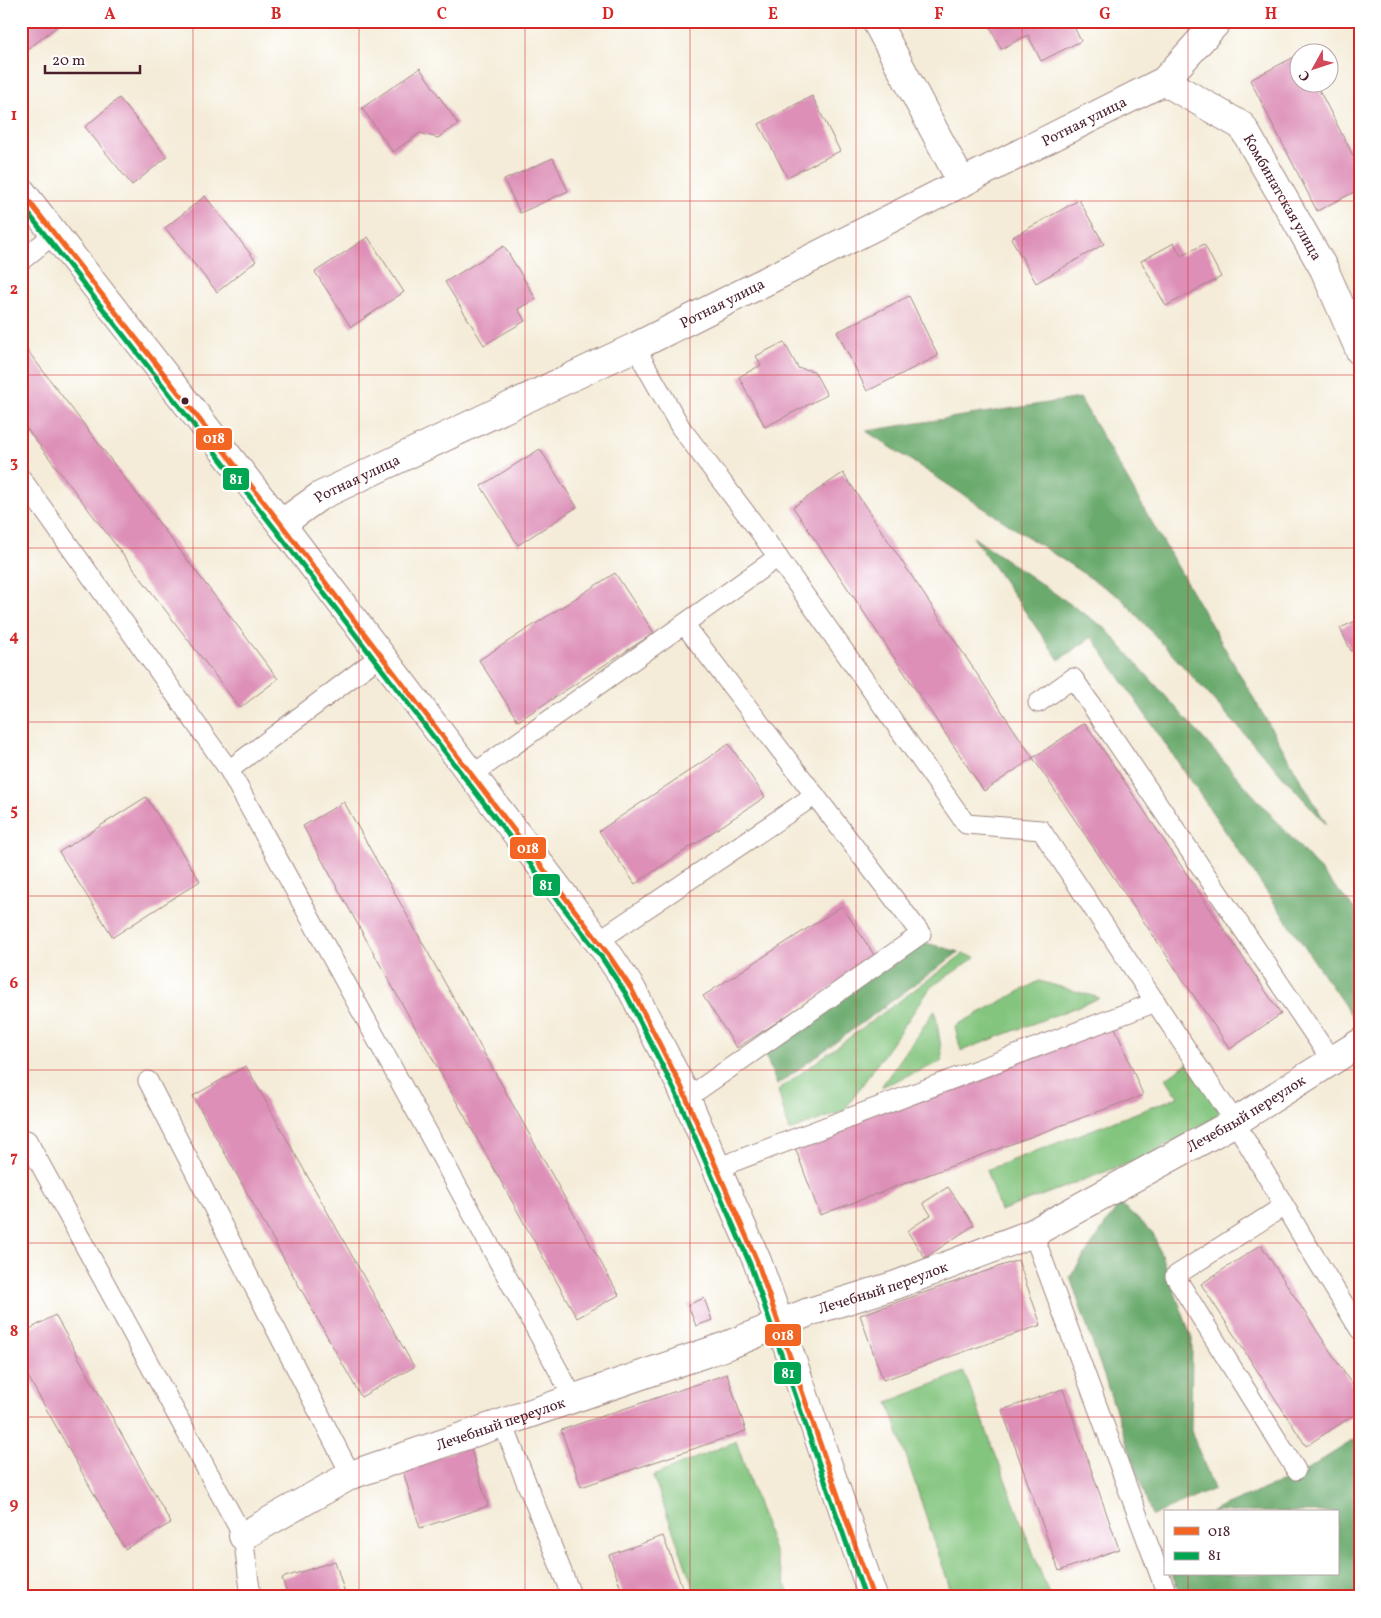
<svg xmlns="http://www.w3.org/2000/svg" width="1381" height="1618" viewBox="0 0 1381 1618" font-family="Vollkorn,serif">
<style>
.green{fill:#83c57e;stroke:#667254}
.forest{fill:#6aaa6d;stroke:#5a644c}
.building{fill:#dd8fb7}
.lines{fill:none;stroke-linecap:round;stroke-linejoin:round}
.service-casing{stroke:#9f8682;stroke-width:21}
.minor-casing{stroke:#9f8682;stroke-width:30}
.tertiary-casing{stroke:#9f8682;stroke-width:30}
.service{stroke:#fff;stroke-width:19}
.minor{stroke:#fff;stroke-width:28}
.tertiary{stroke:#fff;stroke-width:28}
.bus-1-casing{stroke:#fff;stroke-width:9}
.bus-2-casing{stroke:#fff;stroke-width:9}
.bus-1{stroke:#f26522;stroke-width:5}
.bus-2{stroke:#00a651;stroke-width:5}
.grid{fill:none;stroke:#d62828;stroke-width:1;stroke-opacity:0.55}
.bus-dot{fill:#4a1f2b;stroke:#fff;stroke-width:2}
.labels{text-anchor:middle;stroke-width:5;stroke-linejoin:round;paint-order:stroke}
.street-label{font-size:15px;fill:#4a1f2b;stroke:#fff}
.line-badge{stroke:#fff;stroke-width:2}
.badge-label{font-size:14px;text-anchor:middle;font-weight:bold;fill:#fff}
.neatline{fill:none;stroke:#d62828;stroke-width:2}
.grid-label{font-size:16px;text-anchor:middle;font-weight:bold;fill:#d62828}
</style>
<rect width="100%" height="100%" fill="#fff"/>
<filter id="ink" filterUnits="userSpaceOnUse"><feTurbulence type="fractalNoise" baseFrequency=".02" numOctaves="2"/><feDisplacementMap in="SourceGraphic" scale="10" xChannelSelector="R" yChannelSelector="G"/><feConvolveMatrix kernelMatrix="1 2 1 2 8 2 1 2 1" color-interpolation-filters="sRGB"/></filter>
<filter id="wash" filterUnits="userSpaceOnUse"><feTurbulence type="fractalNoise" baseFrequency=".0096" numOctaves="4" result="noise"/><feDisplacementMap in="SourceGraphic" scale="20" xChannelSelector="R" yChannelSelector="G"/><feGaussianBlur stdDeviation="1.12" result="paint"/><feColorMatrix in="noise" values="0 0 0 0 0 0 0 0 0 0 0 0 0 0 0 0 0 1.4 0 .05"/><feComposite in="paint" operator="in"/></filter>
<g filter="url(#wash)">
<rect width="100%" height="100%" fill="#f4ecd8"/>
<g class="green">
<polygon points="963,954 976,957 931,987 844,1111 789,1131 778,1090"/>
<polygon points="1039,981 1100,998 961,1051 955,1026"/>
<polygon points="935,1010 943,1061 881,1087"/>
<polygon points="1188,1063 1222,1114 1145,1157 1000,1211 986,1170 1178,1097 1166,1078"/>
<polygon points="964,1372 1050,1597 953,1597 888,1402"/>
<polygon points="736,1441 790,1597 697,1597 653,1476"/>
</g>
<g class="forest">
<polygon points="1080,398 1327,825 1121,598 866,431"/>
<polygon points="973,537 1105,628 1360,915 1360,1020 1356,1022 1092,637 1059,660"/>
<polygon points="919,941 959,952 777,1085 764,1052"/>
<polygon points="1120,1203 1153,1233 1192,1339 1191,1431 1214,1489 1152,1516 1070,1277"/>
<polygon points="1360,1436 1360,1597 1181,1597 1172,1574 1337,1574 1337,1512 1210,1512 1298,1475"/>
</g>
<g id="blocks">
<g class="building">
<polygon points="21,21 59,21 61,23 27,50 21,42"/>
<polygon points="987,21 1071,21 1081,41 1041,61 1028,35 1001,49"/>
<polygon points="1298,55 1298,82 1315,82 1360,169 1360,189 1317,211 1250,80"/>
<polygon points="420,68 458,124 438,138 420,133 393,152 362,108"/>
<polygon points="812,96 840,151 787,177 759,124"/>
<polygon points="119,98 167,157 132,185 85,127"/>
<polygon points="553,158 568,191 520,213 504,180"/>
<polygon points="205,196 256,261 217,292 165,228"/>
<polygon points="1079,200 1104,244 1036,283 1011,238"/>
<polygon points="368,237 404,292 351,327 315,272"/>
<polygon points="1174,243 1181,256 1204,244 1221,277 1166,306 1141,261"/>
<polygon points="504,246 536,299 518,309 525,321 484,345 445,282"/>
<polygon points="909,296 938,356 867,391 837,332"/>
<polygon points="21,342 278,679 240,708 21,421"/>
<polygon points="784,342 798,368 814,371 827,395 765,427 739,377 761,365 756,356"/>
<polygon points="540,449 577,507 518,545 481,486"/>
<polygon points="843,473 1033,758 1085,723 1281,1014 1230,1049 1033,758 984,791 793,507"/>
<polygon points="615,573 654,633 518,721 479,660"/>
<polygon points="1360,619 1360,647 1351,651 1340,628"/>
<polygon points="729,744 765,797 635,884 599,831"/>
<polygon points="146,797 200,881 113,937 59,852"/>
<polygon points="344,802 619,1295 577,1318 303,826"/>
<polygon points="842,906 876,958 737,1048 703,996"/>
<polygon points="1114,1025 1143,1095 820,1215 793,1142"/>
<polygon points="246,1066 414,1367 361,1397 193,1096"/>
<polygon points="948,1187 974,1225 925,1258 907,1231 931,1215 923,1203"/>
<polygon points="1261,1245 1360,1397 1360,1411 1306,1446 1201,1284"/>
<polygon points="1018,1260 1041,1325 883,1380 860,1315"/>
<polygon points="704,1298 712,1320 696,1326 688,1305"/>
<polygon points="55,1315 171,1523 125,1549 21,1364 21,1334"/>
<polygon points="727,1374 746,1431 581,1487 561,1430"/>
<polygon points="1063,1389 1119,1549 1059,1571 1002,1410"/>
<polygon points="470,1446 488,1506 420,1528 402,1468"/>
<polygon points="663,1536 686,1597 624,1597 609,1555"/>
<polygon points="335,1561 346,1597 288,1597 282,1578"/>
</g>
</g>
</g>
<g filter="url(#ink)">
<use href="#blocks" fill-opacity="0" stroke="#9f8682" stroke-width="1"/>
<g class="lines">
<g class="service-casing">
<g id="service">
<polyline points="21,261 55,233"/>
<polyline points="635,347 681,428 760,532 966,824 1041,830 1235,1122 1308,1246 1360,1330"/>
<polyline points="21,478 229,770 574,1399"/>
<polyline points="684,624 921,934 687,1098"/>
<polyline points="1038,703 1073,678 1332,1061"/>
<polyline points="229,770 380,656"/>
<polyline points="472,775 778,557"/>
<polyline points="598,941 815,795"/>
<polyline points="148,1081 351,1475"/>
<polyline points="21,1142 27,1140 243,1536 251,1597"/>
<polyline points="717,1168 1156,1002"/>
<polyline points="1284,1206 1175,1276 1296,1470"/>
<polyline points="1033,1233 1168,1597"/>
<polyline points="503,1424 572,1597"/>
</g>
</g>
<g class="minor-casing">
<g id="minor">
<polyline points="876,21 962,183"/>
<path id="s1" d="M1164,81L1242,126L1324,269L1360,351"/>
<path id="s2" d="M281,524L320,496L635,347L1164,81L1218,21"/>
<path id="s3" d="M243,1536L351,1475L726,1346L809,1312L896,1285L1033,1233L1235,1122L1360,1043"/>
</g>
</g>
<g class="tertiary-casing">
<polyline id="tertiary" points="21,191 281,524 608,954 632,990 681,1086 757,1261 780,1325 873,1597"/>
</g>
<use href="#service" class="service"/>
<use href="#minor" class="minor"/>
<use href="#tertiary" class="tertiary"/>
<g class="bus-1-casing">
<polyline id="bus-1" points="21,191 281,524 608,954 632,990 681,1086 757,1261 873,1597"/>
</g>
<g class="bus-2-casing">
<polyline id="bus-2" points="21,204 275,529 602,958 626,994 674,1089 750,1264 865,1597"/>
</g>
<use href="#bus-1" class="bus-1"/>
<use href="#bus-2" class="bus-2"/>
</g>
</g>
<path class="grid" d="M193,21V1597M359,21V1597M525,21V1597M690,21V1597M856,21V1597M1022,21V1597M1188,21V1512M21,201H1360M21,375H1360M21,548H1360M21,722H1360M21,896H1360M21,1070H1360M21,1243H1360M21,1417H1360M1188,1574V1597"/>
<circle class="bus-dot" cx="185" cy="401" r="4.5"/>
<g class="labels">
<g class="street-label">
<text dy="5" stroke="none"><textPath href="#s2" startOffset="899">Ротная улица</textPath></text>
<text dy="5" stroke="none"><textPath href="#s1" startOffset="172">Комбинатская улица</textPath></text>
<text dy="5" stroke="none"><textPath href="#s2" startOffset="494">Ротная улица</textPath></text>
<text dy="5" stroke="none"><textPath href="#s2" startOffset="89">Ротная улица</textPath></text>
<text dy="5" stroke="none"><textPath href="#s3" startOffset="1092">Лечебный переулок</textPath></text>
<text dy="5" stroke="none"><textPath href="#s3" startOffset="688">Лечебный переулок</textPath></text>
<text dy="5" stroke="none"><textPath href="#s3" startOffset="282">Лечебный переулок</textPath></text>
</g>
</g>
<g class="line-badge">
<rect x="195" y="427" width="38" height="24" rx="5" fill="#f26522"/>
<rect x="222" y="467" width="28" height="24" rx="5" fill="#00a651"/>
<rect x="509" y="836" width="38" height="24" rx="5" fill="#f26522"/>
<rect x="532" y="873" width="29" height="24" rx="5" fill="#00a651"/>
<rect x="764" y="1323" width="38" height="24" rx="5" fill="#f26522"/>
<rect x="773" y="1361" width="29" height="24" rx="5" fill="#00a651"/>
</g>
<g class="badge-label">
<text x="214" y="443">018</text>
<text x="236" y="484">81</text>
<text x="528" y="853">018</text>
<text x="546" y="890">81</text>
<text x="783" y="1340">018</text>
<text x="788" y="1378">81</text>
</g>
<rect width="1381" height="1618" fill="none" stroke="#fff" stroke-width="55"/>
<rect x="1164" y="1510" width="175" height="65" fill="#ffffff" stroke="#b7a5aa"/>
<rect x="1174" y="1527" width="25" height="8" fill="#f26522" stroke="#b7a5aa"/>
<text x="1208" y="1536" font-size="15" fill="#4a1f2b">018</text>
<rect x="1174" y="1552" width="25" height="8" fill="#00a651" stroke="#b7a5aa"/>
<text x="1208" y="1560" font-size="15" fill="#4a1f2b">81</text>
<g transform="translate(1314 68) rotate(230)"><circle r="24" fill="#ffffff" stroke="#b7a5aa"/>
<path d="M0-4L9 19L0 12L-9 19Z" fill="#d1495b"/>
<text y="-8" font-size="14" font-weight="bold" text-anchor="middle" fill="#4a1f2b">С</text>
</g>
<path d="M45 65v8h95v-8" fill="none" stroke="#4a1f2b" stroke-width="2.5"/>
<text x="52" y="65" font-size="15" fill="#4a1f2b" stroke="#ffffff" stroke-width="4" paint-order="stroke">20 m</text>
<rect x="28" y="28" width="1326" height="1562" class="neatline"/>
<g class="grid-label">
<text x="110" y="19">A</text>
<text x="276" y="19">B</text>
<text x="442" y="19">C</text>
<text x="608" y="19">D</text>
<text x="773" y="19">E</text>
<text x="939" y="19">F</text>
<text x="1105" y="19">G</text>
<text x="1271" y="19">H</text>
<text x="14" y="120">1</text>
<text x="14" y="294">2</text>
<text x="14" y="467">3</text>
<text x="14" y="641">4</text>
<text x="14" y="815">5</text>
<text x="14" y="988">6</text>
<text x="14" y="1162">7</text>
<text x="14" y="1336">8</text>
<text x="14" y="1509">9</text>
</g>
</svg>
